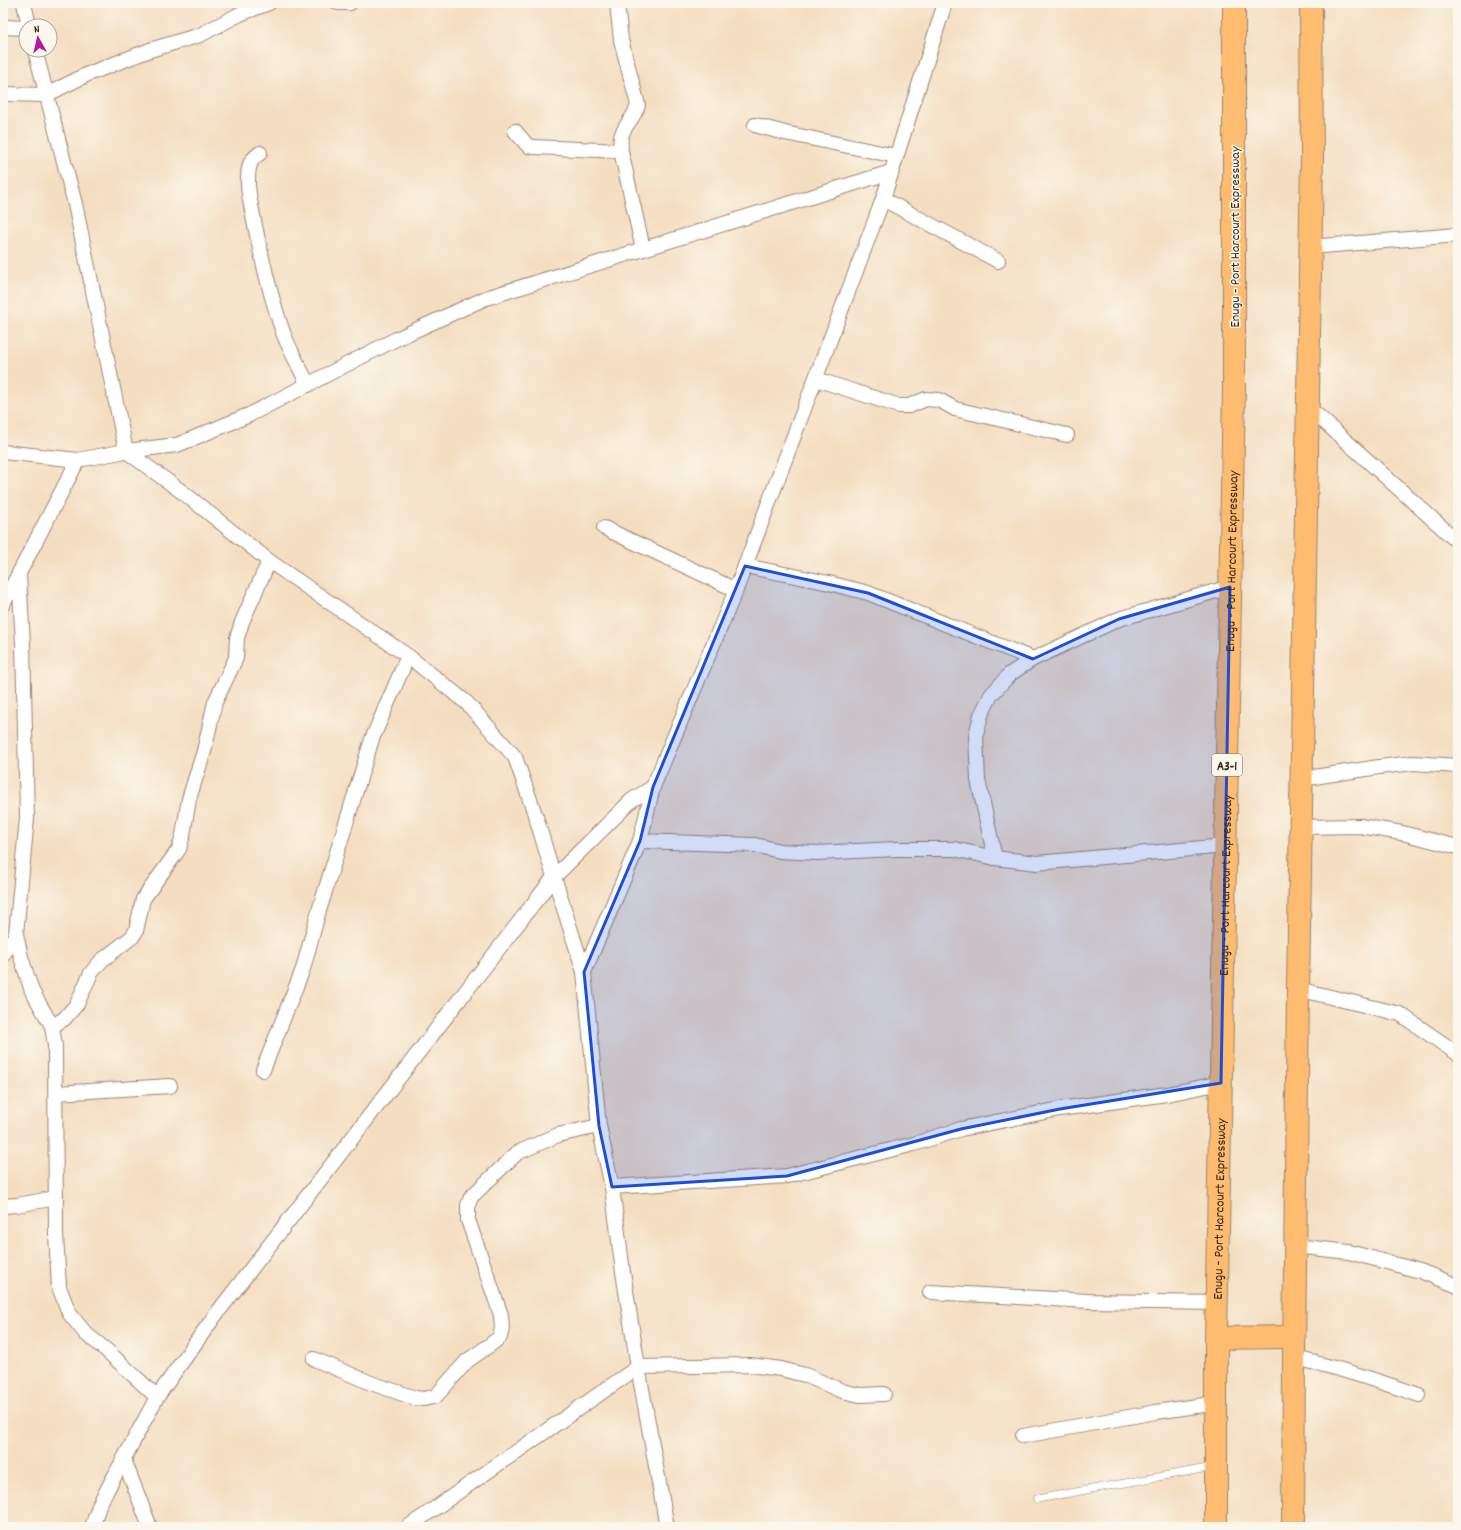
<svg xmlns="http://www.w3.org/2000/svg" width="1461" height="1530" viewBox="0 0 1461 1530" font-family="Dekko,sans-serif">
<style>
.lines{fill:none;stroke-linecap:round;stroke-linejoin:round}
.lane-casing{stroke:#988470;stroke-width:8}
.street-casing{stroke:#988470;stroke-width:16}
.highway-casing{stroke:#988470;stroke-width:24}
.lane{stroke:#fff;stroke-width:7}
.street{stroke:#fff;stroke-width:14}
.highway{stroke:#fdbc6f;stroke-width:22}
.marked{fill:#1d4ed8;fill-opacity:0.2;stroke:#1d4ed8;stroke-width:3;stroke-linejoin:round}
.labels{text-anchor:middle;stroke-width:3;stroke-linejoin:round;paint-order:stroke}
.shield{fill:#fbf7ec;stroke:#75685c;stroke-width:1}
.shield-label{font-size:13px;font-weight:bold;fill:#3b2a1e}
.street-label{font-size:14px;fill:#3b2a1e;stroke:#fbf7ec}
</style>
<rect width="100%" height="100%" fill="#fbf7ec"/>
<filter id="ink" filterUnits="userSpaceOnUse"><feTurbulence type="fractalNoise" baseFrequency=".025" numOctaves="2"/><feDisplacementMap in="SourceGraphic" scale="8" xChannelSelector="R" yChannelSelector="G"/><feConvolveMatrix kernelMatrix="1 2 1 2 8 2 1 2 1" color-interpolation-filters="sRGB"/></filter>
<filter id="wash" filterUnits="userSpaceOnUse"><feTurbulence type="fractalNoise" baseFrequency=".012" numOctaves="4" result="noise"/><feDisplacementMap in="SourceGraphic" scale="16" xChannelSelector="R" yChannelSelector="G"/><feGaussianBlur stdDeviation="0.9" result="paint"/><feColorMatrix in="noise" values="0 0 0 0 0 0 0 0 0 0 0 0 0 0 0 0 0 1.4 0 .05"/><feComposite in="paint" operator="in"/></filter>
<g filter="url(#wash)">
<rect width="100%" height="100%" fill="#f4dec1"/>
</g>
<g filter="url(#ink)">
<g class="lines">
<g class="lane-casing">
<polyline id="lane" points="1037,1499 1213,1467"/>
</g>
<g class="street-casing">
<g id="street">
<polyline points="24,3 29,26"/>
<polyline points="338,3 350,3"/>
<path d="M617,3L621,40L638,105C635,117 624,125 621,137C620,142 621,147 621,151L643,249"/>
<polyline points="3,27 26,28"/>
<polyline points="35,50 75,204 126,451 185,494 269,561 408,656 467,703 515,757 536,817 554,877 584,972 599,1126 612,1187 623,1272 638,1367 667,1527"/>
<polyline points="3,94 46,95 88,74 150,50 200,35 240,14 269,3"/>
<polyline points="755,125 785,133 896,156"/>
<polyline points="515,131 528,146 534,147 621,151"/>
<path d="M260,153C256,156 252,159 250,164C245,180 250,200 253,216C261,256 270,296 284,335C291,352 300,368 308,385"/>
<polyline points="883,199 998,261"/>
<polyline points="1310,247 1458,235"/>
<polyline points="816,379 899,406 909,406 926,399 939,400 955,409 1067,435"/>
<polyline points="1307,406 1458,542"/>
<polyline points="3,452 78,460 126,451 177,445 249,415 396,339 486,298 891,172"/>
<polyline points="604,528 736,590"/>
<polyline points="745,566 829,583 868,593 1033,659"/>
<polyline points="19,575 23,644 27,818 16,934 21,957 32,991 52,1026 55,1046 56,1234 59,1287 69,1313 86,1334 105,1349 157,1397"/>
<polyline points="3,604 78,460"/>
<polyline points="1301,779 1379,767 1413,763 1458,766"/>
<polyline points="1301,827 1360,826 1402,833 1458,847"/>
<polyline points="640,841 755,845 780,851 816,853 896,849 954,849 995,858 1037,863 1225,846"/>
<polyline points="995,858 978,780 976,735 981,715 991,695 1010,674 1033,659 1119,619 1230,587"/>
<polyline points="3,955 16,934"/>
<polyline points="584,972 640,841 653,787 736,590 883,199 945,3"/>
<polyline points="1298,989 1400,1014 1458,1054"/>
<polyline points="52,1026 64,1019 77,1004 91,973 101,961 132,937 136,931 143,899 179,849 183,835 189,799 204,751 215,702 236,658 237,638 242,622 269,561"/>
<polyline points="263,1070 303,969 318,914 372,739 408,656"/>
<polyline points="56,1093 170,1086"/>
<polyline points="612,1187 787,1176 914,1144 961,1129 1060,1109 1167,1094 1221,1083"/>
<polyline points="3,1206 17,1205 56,1198"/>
<polyline points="1295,1246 1349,1252 1420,1271 1458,1286"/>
<polyline points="930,1292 1088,1301 1218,1303"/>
<path d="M1294,1358C1337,1367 1378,1381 1419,1395"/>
<polyline points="314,1359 371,1383 415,1398 424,1399 436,1396 467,1361 490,1345 500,1337 502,1328 501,1315 468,1220 468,1205 471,1197 517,1153 558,1135 599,1126"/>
<polyline points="1023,1436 1156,1412 1217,1403"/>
<polyline points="124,1460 150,1527"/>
<polyline points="92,1527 100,1503 157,1397 214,1317 554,877 632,800 653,787"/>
<polyline points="408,1527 638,1367 750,1365 781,1369 805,1375 842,1391 860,1395 884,1394"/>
</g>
</g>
<g class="highway-casing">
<g id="highway">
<polyline points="1216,1338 1294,1337"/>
<path id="s1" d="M1216,1527V1338L1234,387V3"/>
<polyline points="1293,1527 1294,1358 1298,989 1312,156 1311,3"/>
</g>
</g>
<use href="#lane" class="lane"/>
<use href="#street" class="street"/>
<use href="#highway" class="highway"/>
</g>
</g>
<path class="marked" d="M745,566L868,593L1033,659L1119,619L1230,587L1221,1083L1060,1109L961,1129L787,1176L612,1187L599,1126L584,972L640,841L653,787Z"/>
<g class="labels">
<rect class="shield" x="1212" y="754" width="30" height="22" rx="3"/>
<g class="shield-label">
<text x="1227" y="770">A3-1</text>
</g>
<g class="street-label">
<text transform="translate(1234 237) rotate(-90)" y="5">Enugu - Port Harcourt Expressway</text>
<text dy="5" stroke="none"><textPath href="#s1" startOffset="966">Enugu - Port Harcourt Expressway</textPath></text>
<text dy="5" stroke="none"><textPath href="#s1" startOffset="642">Enugu - Port Harcourt Expressway</textPath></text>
<text dy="5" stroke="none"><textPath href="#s1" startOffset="318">Enugu - Port Harcourt Expressway</textPath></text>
</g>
</g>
<rect width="1461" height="1530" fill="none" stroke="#fbf7ec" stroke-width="16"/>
<g transform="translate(38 38) rotate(352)"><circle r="19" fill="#fbf7ec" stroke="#aea59a"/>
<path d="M0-3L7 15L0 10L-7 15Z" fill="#b5179e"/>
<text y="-6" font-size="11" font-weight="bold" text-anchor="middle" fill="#3b2a1e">N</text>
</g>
</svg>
